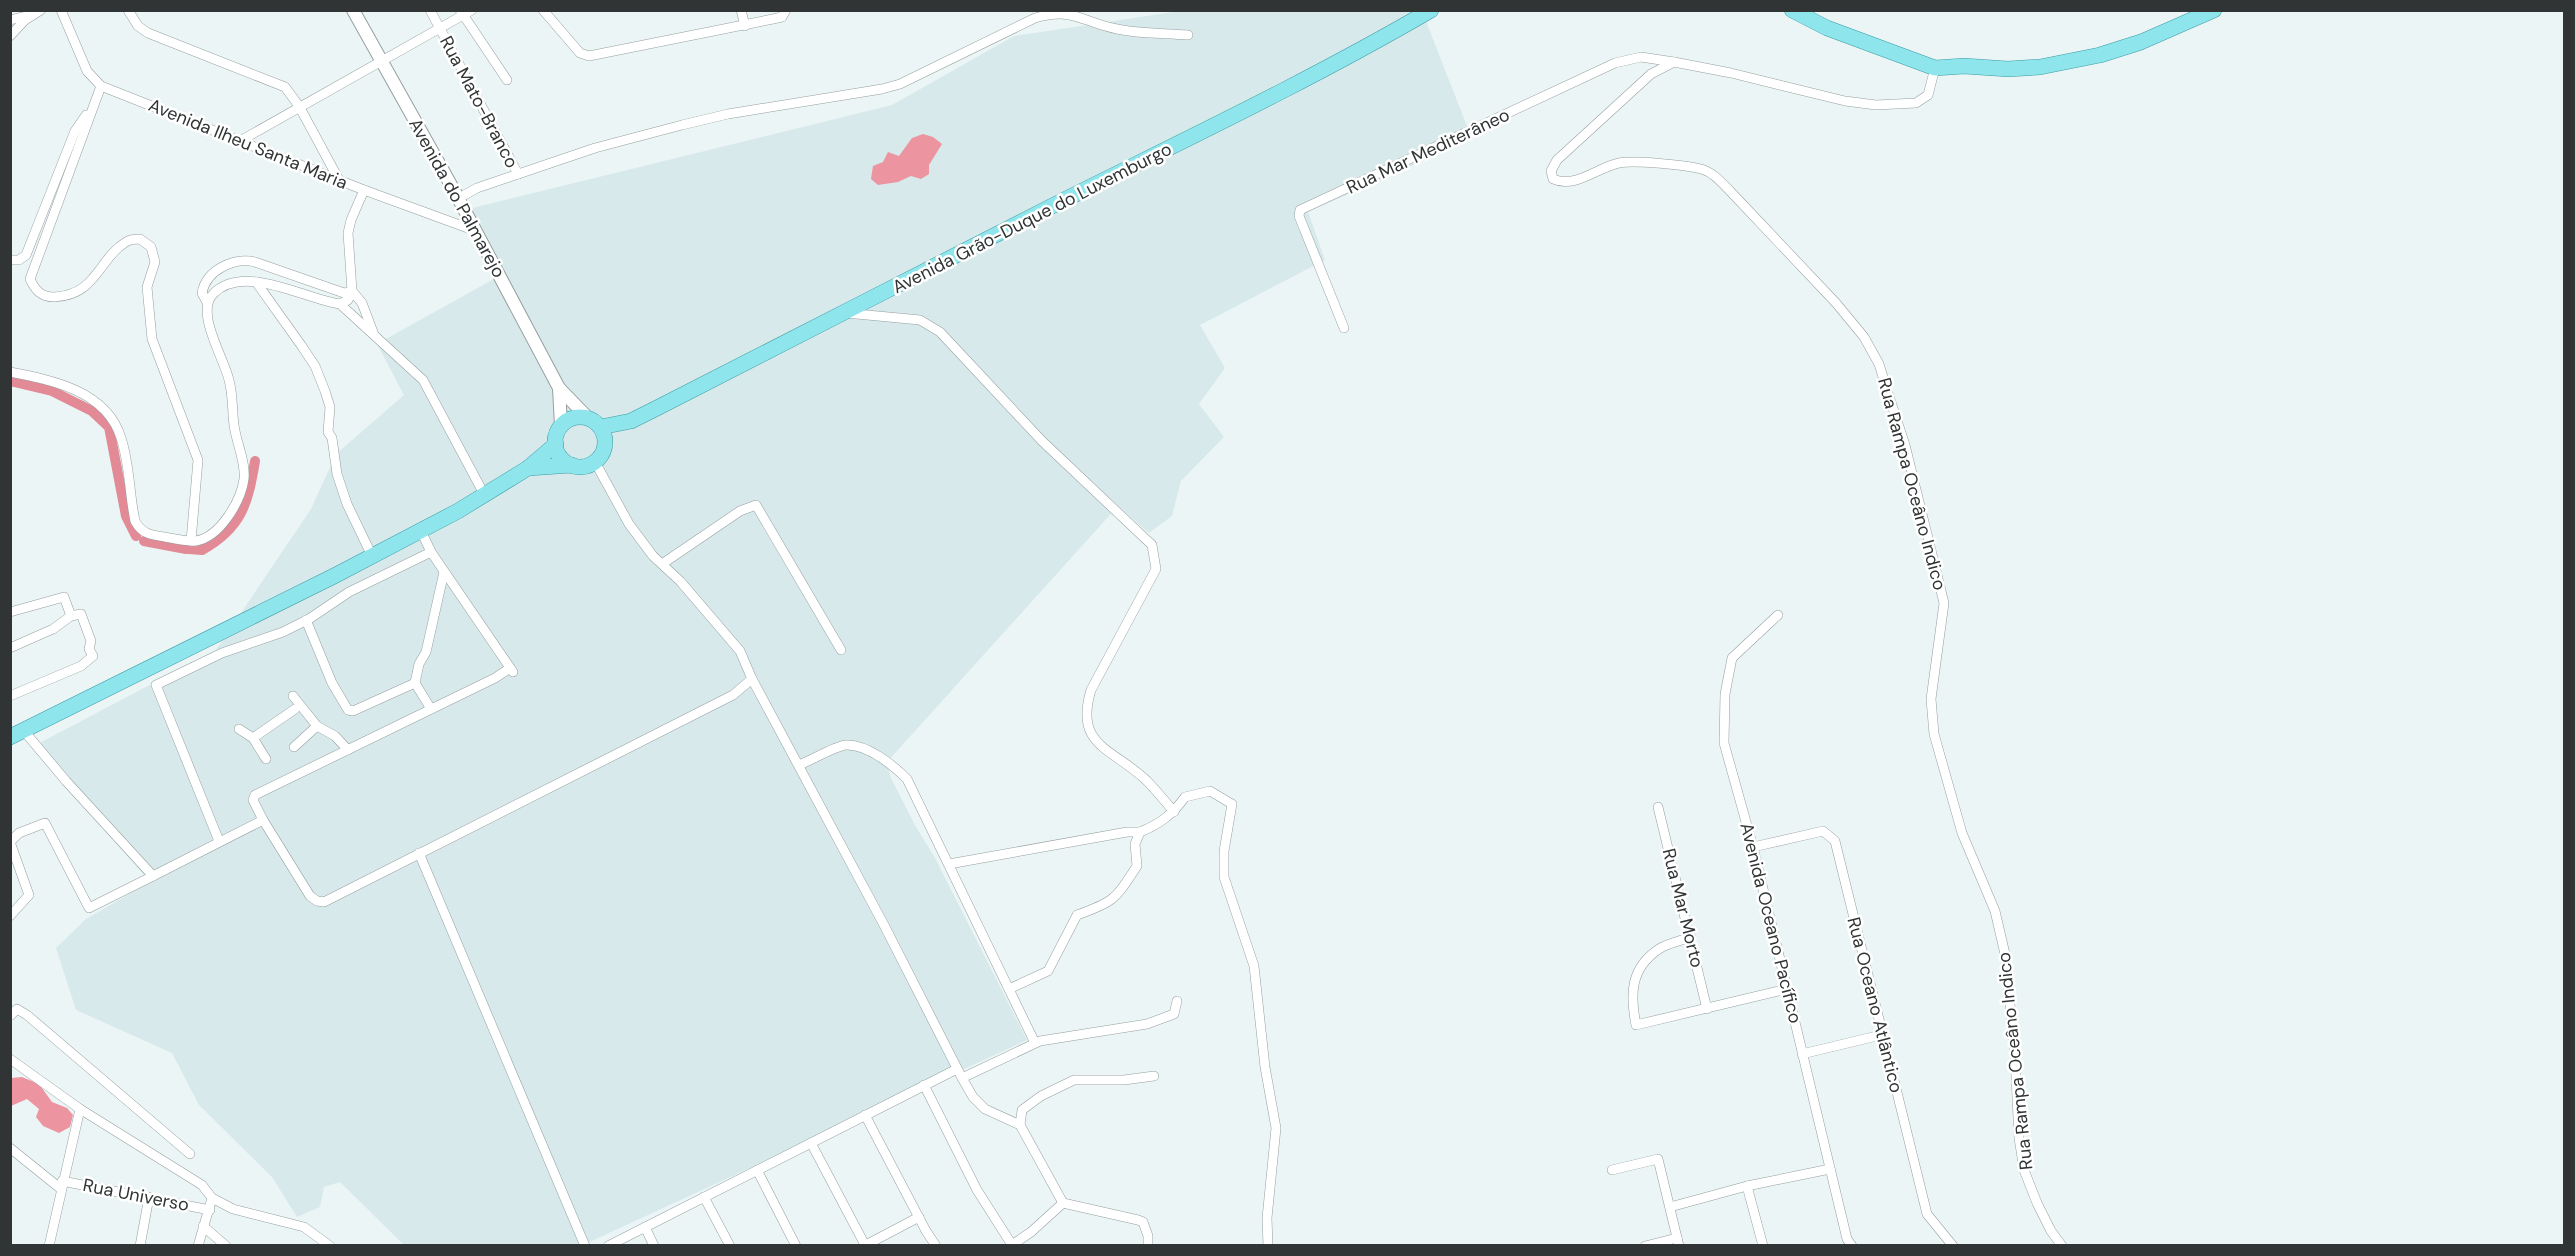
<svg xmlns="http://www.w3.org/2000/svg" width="2575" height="1256" viewBox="0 0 2575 1256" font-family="'DM Sans',sans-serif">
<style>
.built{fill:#d7e9eb}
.forest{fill:#ec94a0}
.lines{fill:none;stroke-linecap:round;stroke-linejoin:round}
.canal{stroke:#e28b97;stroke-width:10}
.minor-casing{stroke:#969f9f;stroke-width:10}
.tertiary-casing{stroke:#969f9f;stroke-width:14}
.primary-casing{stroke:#3c9ca4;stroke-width:16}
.minor{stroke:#fff;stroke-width:9}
.tertiary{stroke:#fff;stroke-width:12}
.primary{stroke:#8ee5ec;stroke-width:15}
.labels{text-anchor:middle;stroke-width:5;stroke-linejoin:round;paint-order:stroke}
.street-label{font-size:18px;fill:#303434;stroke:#fff}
</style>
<rect width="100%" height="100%" fill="#ebf5f6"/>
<polygon class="built" points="1180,11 1422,11 1472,139 1308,212 1325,260 1200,325 1225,368 1199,404 1224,437 1181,481 1172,516 1149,533 1118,506 887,762 890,776 916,827 935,858 1027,1040 583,1245 404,1245 340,1182 324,1187 320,1207 297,1217 272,1177 199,1105 172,1053 76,1010 56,948 86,919 150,882 32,747 216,650 311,509 336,454 404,395 377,344 501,275 468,209 892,105 1014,36"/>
<g class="forest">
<polygon points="923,134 933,137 942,144 929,165 929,174 921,179 911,176 898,182 878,185 871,179 873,166 883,162 888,152 899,156 912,138"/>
<polygon points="22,1077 39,1084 52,1102 67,1108 73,1115 70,1127 59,1133 43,1126 36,1117 39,1109 27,1099 11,1106 11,1078"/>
</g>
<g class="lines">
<g class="canal">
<polyline points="10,381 52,391"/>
<polyline points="54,392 92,411 109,427 126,516 136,536"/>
<polyline points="144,541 186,549"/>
<path d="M189,549L202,550C242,528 248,503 255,461"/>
</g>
<g class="minor-casing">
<g id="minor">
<polyline points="61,10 87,71 101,86 364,190 476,231"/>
<polyline points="128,10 138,26 148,33 285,87 299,106 339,180"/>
<polyline points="430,10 518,174"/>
<polyline points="460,10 507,80"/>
<polyline points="543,10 580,53 589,56 773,19 782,17 786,10"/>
<polyline points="741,10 745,26"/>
<polyline points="10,20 30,15"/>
<polyline points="10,36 25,20 41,10"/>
<path d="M1935,68L1928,95L1916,103L1876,105L1845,101L1731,73L1674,62L1651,74L1557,160L1551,171L1553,179C1575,189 1598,167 1619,163C1635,160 1685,165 1701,169C1713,172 1722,183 1730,191L1836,303L1864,337L1879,364L1887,390L1905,445L1944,603L1931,699L1934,734L1962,833L1995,911L2005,954L2015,1056L2019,1138L2024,1170L2037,1203L2051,1231L2062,1246"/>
<path d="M101,86L30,279C35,290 41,297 54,297C97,295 98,259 126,242C130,239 135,239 140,239L151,247L155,262L147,287L152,339L198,460L191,541"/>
<polyline points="240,141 472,10"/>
<polyline points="364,190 351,220 348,233 352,291 362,303 373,332"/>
<path d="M459,198L477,188L595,148L682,125L728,114L882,89L900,84L1035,18C1075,7 1081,22 1117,29C1140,34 1165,33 1188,35"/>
<polyline points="12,260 19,260 26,255 75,131 86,115"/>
<polyline points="256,282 301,345 315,366 325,391 330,407 328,432 332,438 337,474 347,504 372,556"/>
<polyline points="340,304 423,380 485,496"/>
<path d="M846,313L920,320L940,332L1042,441L1152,545L1156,569L1091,690C1074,746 1112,748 1146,780C1156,790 1165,801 1174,812"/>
<polyline points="1344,328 1299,216 1300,210 1615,63 1641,57 1674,62"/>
<path d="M10,372C52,380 107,391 121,438C130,465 129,493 135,521C142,534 151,535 165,537C175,539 187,542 196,541C220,537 241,501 244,479C246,462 236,442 234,425C232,410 233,394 229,380C224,358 195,313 213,294C244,262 306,300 340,304L348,300L352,291L344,293L255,262C234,257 206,270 202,293L208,304"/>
<polyline points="595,462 629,524 653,556 680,581 740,651 752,679 884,925 962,1078 1040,1041 1147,1024 1174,1014 1177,1001"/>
<polyline points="421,531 431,552 513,672"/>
<polyline points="662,564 740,511 756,505 841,650"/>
<polyline points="10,612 64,597 71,616"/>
<polyline points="1778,615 1732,658 1725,694 1724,743 1753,847 1847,1239 1852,1246"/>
<polyline points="306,620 332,683 348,710 353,711 415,683"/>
<polyline points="10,648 53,629 71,616 81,614 91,641 89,649 93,656 81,666 10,696"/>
<polyline points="293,696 317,726 335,736 348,750"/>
<polyline points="431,709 415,683 419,664 426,652 444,572"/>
<polyline points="239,729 253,738 266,759"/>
<polyline points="24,731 66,781 153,876 263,820 310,896 317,901 324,902 733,695 752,679"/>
<polyline points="253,738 295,709"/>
<polyline points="294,747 317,726"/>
<path d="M799,765C810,761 835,746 846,745C867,744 893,765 907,779L1035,1043"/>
<polyline points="1658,807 1707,1009"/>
<polyline points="263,820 253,800 255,795 495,678 510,668"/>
<polyline points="219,841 156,685 222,653 283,632 309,619 349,592 431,552"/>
<polyline points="10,842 19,833 45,823 89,908 153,876"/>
<polyline points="10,842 29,895 10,916"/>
<polyline points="1753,847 1823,831 1835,841 1927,1214 1953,1246"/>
<polyline points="419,853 585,1246"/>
<polyline points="949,864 1127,832 1140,832"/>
<path d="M1691,937C1681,941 1668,943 1659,949C1630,968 1630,995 1636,1025L1787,989"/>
<path d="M1009,989L1048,971L1077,915C1116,901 1115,899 1137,866L1135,844L1140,832C1160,824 1173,814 1185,797L1210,791L1232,804L1224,851V877L1254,966L1265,1067L1276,1128L1267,1218L1268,1246"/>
<polyline points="10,1016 17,1009 27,1015 190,1154"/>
<polyline points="1802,1054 1881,1035"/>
<polyline points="10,1059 80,1109 202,1185 212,1198 198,1246"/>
<polyline points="962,1078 973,1097 985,1109 1020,1125 1063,1203 1138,1220 1143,1222 1148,1236 1148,1246"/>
<polyline points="924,1085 977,1190 1012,1245 1031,1232 1063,1203"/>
<polyline points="865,1115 926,1231 936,1246"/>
<polyline points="1020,1125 1022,1110 1041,1096 1074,1080 1124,1080 1154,1076"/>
<polyline points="811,1143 865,1245"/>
<polyline points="10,1148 61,1189"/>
<polyline points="757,1170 796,1246"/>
<polyline points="1612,1170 1658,1159 1679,1246"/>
<polyline points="62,1181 210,1210"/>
<polyline points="1747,1186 1763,1246"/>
<polyline points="704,1197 730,1246"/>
<polyline points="212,1198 233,1209 304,1227 330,1246"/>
<polyline points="1670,1207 1747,1186 1830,1169"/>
<polyline points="203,1226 226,1246"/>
<polyline points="645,1227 654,1246"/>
<polyline points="49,1246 80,1109"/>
<polyline points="140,1246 149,1197"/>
<polyline points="608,1246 957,1069"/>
<polyline points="864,1246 919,1217"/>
<polyline points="1645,1246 1677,1238"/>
</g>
</g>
<g class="tertiary-casing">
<g id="tertiary">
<polyline points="353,10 456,194 559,388 588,418"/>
<polyline points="559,388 561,426"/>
</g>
</g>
<g class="primary-casing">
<g id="primary">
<polyline points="1792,10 1827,28 1935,68 1964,66 2008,69 2040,67 2100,55 2141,42 2214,10"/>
<circle cx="580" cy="442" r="25"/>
<path d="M601,427L631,421L655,409C789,341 922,272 1056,204C1182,141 1309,81 1431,10"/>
<polyline points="528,468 572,465"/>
<polyline points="10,737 336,575 458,511 528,468 556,444"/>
</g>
</g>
<use href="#minor" class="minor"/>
<use href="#tertiary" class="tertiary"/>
<use href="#primary" class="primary"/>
</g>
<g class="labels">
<g class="street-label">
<text transform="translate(479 102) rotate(62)" y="6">Rua Mato-Branco</text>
<text transform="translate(248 144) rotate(22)" y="6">Avenida Ilheu Santa Maria</text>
<text transform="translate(1428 151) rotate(-25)" y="6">Rua Mar Mediterâneo</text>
<text transform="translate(457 198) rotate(61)" y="6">Avenida do Palmarejo</text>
<text transform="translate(1032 218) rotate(-27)" y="6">Avenida Grão-Duque do Luxemburgo</text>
<text transform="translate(1912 484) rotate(75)" y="6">Rua Rampa Oceâno Indico</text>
<text transform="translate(1683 908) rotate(76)" y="6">Rua Mar Morto</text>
<text transform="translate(1771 923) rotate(76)" y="6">Avenida Oceano Pacífico</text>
<text transform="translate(1875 1005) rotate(76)" y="6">Rua Oceano Atlântico</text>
<text transform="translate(2015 1061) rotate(-96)" y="6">Rua Rampa Oceâno Indico</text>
<text transform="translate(136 1195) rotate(11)" y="6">Rua Universo</text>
</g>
</g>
<rect width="2575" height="1256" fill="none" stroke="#303434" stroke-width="24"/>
</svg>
